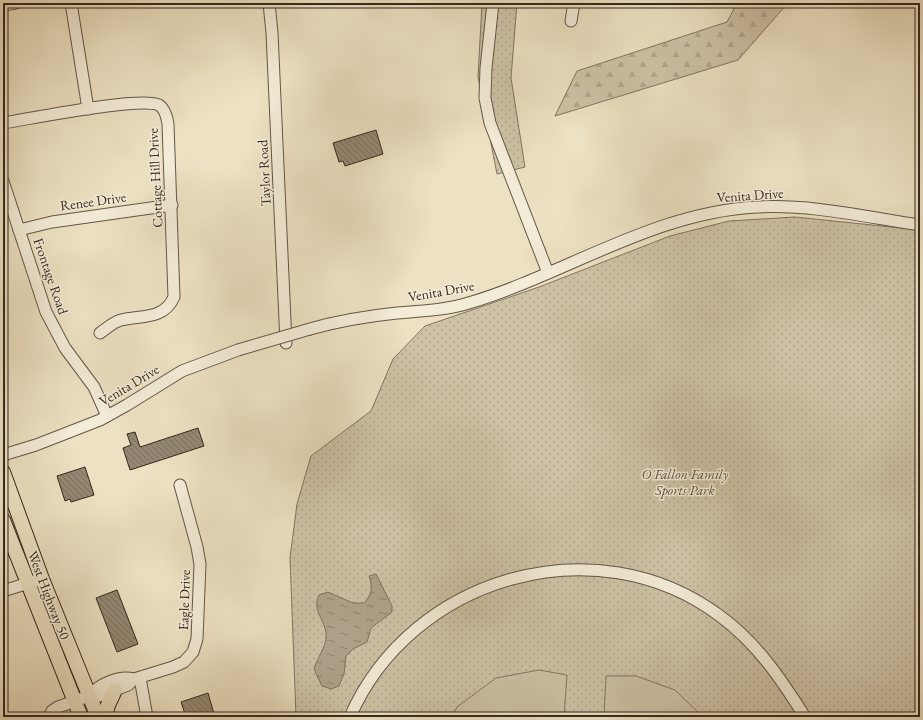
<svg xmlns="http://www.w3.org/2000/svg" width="923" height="720" viewBox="0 0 923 720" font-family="'EB Garamond',serif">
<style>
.grass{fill:url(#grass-dots);stroke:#817562}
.forest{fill:url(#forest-firs);stroke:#817562}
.pitch{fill:#cdc2a6;stroke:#817562}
.water{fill:url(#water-ripples);stroke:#7e715f}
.building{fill:url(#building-back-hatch);stroke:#35281e}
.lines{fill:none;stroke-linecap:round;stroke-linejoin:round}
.minor-casing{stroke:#635647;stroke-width:13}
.major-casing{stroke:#35281e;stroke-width:16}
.minor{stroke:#f3ecd7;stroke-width:11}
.major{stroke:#ece1c2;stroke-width:14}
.minor-bridge-casing{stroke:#635647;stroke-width:13;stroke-linecap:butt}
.minor-bridge{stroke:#f3ecd7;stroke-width:11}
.labels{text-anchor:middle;stroke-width:3;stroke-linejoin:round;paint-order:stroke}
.street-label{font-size:14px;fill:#35281e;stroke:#f3ecd7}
.park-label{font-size:14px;font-style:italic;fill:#5b4e40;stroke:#f3ecd7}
</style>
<defs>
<pattern id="grass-dots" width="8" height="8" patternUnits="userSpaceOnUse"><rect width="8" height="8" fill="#cdc2a6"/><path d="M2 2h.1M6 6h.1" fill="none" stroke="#b1a78e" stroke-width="1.8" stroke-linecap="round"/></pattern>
<pattern id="forest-firs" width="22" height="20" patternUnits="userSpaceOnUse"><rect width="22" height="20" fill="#cdc2a6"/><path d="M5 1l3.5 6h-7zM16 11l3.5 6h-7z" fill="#b1a78e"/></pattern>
<pattern id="water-ripples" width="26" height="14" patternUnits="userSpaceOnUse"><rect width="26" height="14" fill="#aea28a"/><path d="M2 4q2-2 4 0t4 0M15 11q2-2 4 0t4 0" fill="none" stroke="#8e8470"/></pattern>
<pattern id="building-back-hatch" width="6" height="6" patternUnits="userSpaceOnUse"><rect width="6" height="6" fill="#948873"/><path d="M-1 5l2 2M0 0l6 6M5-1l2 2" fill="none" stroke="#7a6f5e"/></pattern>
</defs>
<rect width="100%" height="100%" fill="#ece1c2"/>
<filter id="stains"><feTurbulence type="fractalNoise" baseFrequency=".005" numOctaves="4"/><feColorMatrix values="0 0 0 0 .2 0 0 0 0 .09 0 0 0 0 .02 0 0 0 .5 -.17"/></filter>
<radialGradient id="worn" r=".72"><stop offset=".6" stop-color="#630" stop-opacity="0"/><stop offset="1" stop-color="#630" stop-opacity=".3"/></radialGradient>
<g class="grass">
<polygon points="482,3 517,3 511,78 525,167 497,174 478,77"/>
<polygon points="795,217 920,230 920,717 296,717 290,558 297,504 311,456 371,411 393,359 425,326 539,287 670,236 729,221"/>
</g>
<polygon class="forest" points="737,3 793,3 786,5 738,60 555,116 577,71 727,22"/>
<g class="pitch">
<polygon points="539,670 567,675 564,717 452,717 457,707 496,678"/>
<polygon points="606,676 636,676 675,690 703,717 604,717"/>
</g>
<path class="water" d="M376,574L392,606V612L371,628L367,642L353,649L346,656L344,674L339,686L331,689L322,686L314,669C317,658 326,647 326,637C327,620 311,612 319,595L328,592L353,603H364C372,595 373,587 369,576Z"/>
<g class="building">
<polygon points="376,130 383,154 345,166 343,161 339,162 333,143"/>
<polygon points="198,428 204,446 130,470 123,448 131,445 127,434 135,432 140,447"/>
<polygon points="85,467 94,495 71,502 70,499 65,501 57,476"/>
<polygon points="117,590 138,644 117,652 96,598"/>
<polygon points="208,693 215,717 186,717 181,702"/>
</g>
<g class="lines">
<g class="minor-casing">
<g id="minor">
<polyline points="71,3 88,109"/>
<polyline points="269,3 272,33 286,343"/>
<polyline points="493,3 486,68 485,98 490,123 548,273"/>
<polyline points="3,5 16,3"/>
<polyline points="571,21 574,3"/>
<path d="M3,123C29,119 140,96 159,105C165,109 167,117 168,124L174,297C164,320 141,315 121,320C113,322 106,329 100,333"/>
<polyline points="3,181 46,312 65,348 94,387 107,416"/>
<polyline points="19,230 52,222 172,205"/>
<path d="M310,329C338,321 368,316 397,313C422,311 448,310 472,302C567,273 655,212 757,207C811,204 866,217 920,225"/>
<polyline points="3,455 36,445 100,420 127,405 182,371 238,350"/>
<polyline points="3,591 35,581"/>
<polyline points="140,678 147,717"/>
<path d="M89,696C99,684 119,675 134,679"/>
<polyline points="49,717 52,711 58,707 89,696 99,696 128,685 134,679 173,667 184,662 193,652 197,639 200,564 197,547 180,485"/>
<path d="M350,717C411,577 596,523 720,616C757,643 781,679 805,717"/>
</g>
</g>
<g class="major-casing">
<g id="major">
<polyline points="3,472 42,579 98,717"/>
<polyline points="3,520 81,717"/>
<polyline points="105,717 108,705 115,690"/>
</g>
</g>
<use href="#minor" class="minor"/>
<use href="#major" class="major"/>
<g class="minor-bridge-casing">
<polyline id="minor-bridge" points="238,350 310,329"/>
</g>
<use href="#minor-bridge" class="minor-bridge"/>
</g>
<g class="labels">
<g class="street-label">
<text transform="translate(264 173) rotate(-93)" y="5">Taylor Road</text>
<text transform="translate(155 178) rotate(-93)" y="5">Cottage Hill Drive</text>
<text transform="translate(750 195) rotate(-4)" y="5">Venita Drive</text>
<text transform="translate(93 201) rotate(-8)" y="5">Renee Drive</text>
<text transform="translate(51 276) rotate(71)" y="5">Frontage Road</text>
<text transform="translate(441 291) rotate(-10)" y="5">Venita Drive</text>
<text transform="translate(129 385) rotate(-31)" y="5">Venita Drive</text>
<text transform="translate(49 595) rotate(69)" y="5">West Highway 50</text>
<text transform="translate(184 600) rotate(-88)" y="5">Eagle Drive</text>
</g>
<g class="park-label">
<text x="685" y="479">O'Fallon Family<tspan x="685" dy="16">Sports Park</tspan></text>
</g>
</g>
<rect width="923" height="720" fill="none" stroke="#ece1c2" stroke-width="16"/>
<rect x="4" y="4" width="915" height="712" fill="none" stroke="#35281e" stroke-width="2"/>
<rect x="8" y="8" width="907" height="704" fill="none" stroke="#35281e"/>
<rect width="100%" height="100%" filter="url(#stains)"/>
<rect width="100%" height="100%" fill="url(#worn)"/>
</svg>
